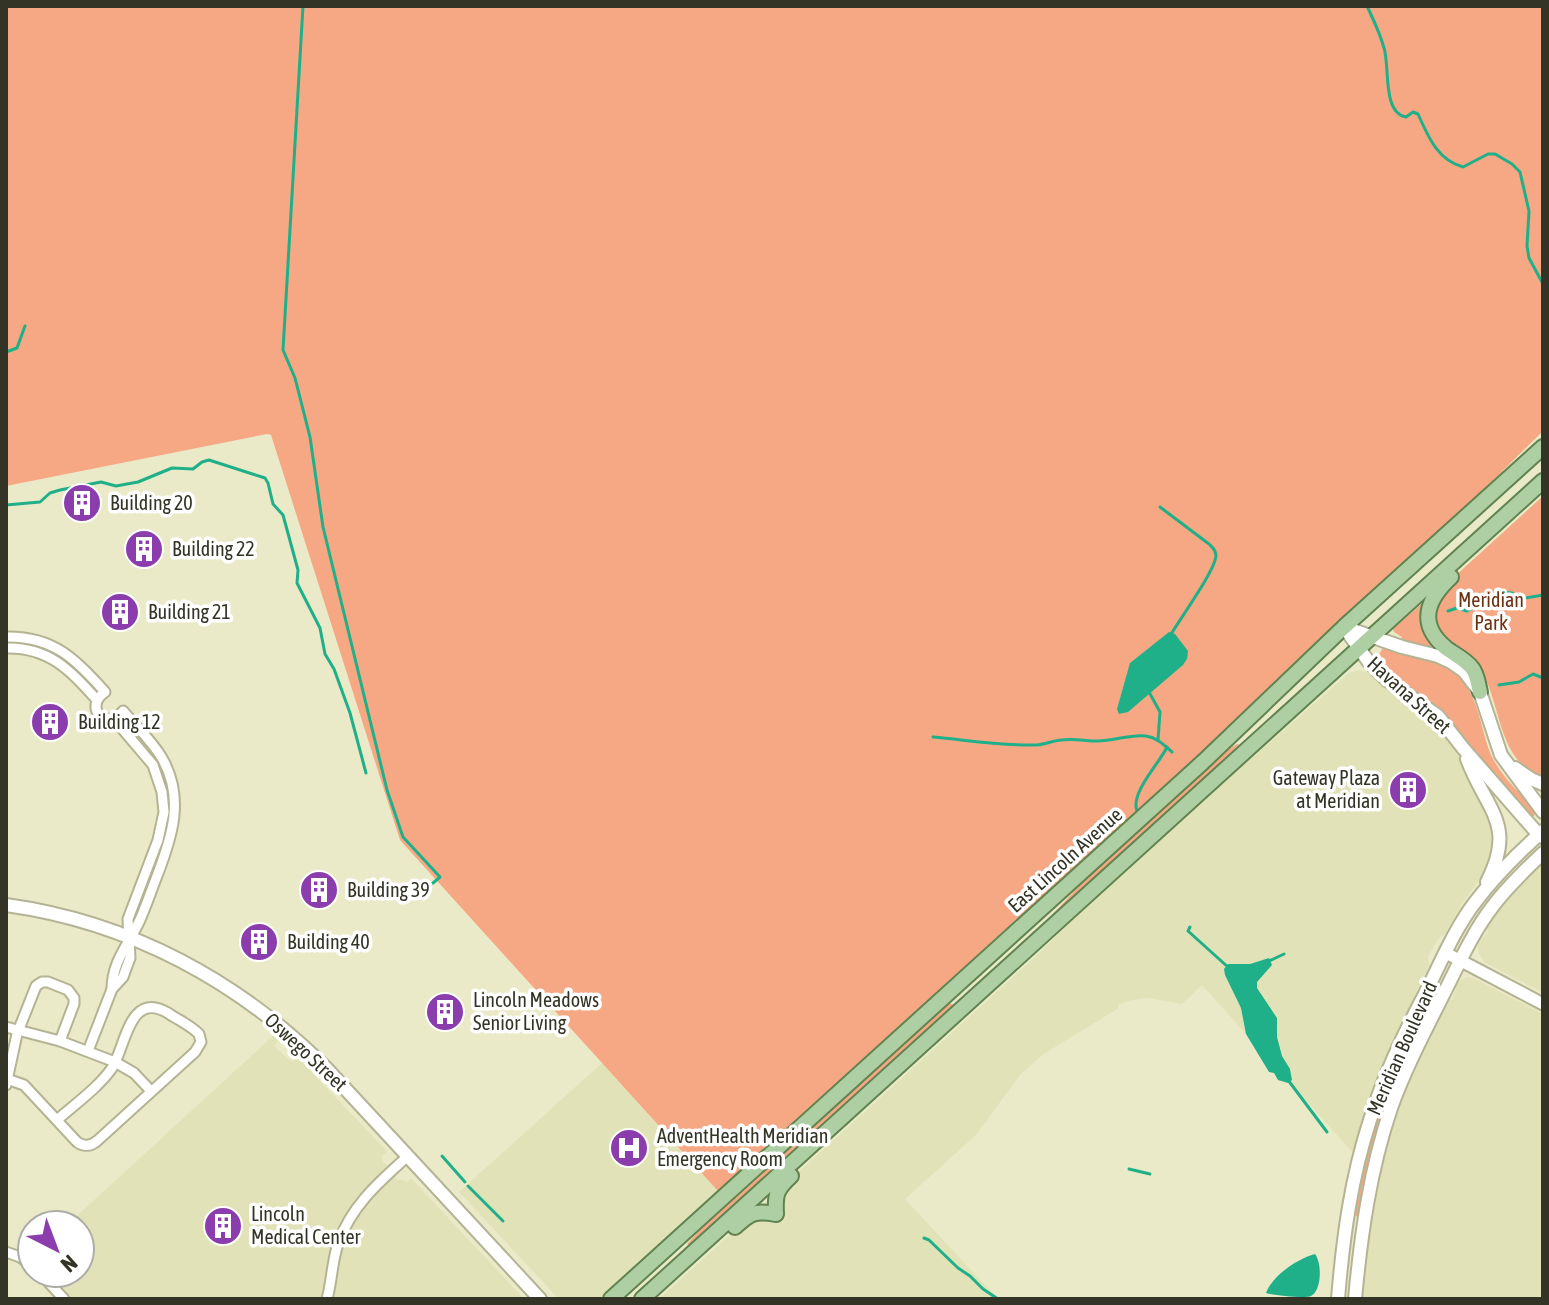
<svg xmlns="http://www.w3.org/2000/svg" width="1549" height="1305" viewBox="0 0 1549 1305" font-family="'Asap Condensed',sans-serif">
<style>
.built{fill:#e2e2b8}
.green{fill:#f5a883}
.water{fill:#1fb089}
.lines{fill:none;stroke-linecap:round;stroke-linejoin:round}
.stream{stroke:#1fb089;stroke-width:3}
.minor-casing{stroke:#b4b494;stroke-width:13}
.tertiary-casing{stroke:#b4b494;stroke-width:15}
.secondary-casing{stroke:#b4b494;stroke-width:16}
.primary-casing{stroke:#60834f;stroke-width:18}
.minor{stroke:#fff;stroke-width:9}
.tertiary{stroke:#fff;stroke-width:11}
.secondary{stroke:#fff;stroke-width:12}
.primary{stroke:#aecea3;stroke-width:14}
.labels{text-anchor:middle;stroke-width:7;stroke-linejoin:round;paint-order:stroke}
.poi-label{font-size:20px;fill:#333326;stroke:#fff;text-anchor:start}
.park-label{font-size:20px;fill:#6d3110;stroke:#fff}
.street-label{font-size:20px;fill:#333326;stroke:#fff}
</style>
<rect width="100%" height="100%" fill="#eaeac9"/>
<g class="built">
<polygon points="1359,670 1371,674 1386,688 1406,701 1408,706 1423,717 1438,732 1442,731 1454,745 1474,789 1485,806 1493,827 1494,842 1492,854 1486,870 1462,904 1445,934 1439,938 1428,956 1429,966 1390,1049 1368,1109 1355,1155 1202,985 1182,1004 1149,998 1132,1000 1118,1005 1119,1008 1042,1055 1020,1075 976,1135 905,1199 998,1299 659,1299 1035,957 1125,869 1349,673"/>
<polygon points="1543,857 1543,993 1484,962 1479,954 1478,945 1480,941 1489,931 1485,928 1498,909 1512,890"/>
<polygon points="1467,977 1473,978 1543,1014 1543,1299 1363,1299 1362,1282 1374,1191 1392,1122 1409,1077 1447,999 1452,1000 1457,984 1461,980"/>
<polygon points="273,1036 278,1040 274,1046 292,1062 297,1057 299,1059 385,1149 387,1152 382,1156 383,1162 387,1165 397,1180 403,1180 407,1182 411,1178 524,1299 73,1299 57,1281 60,1278 57,1273 80,1273 80,1225 67,1225"/>
<polygon points="602,1063 718,1191 600,1299 559,1299 459,1192"/>
</g>
<g class="green">
<polygon points="6,6 1543,6 1543,431 1470,503 1310,648 1207,747 718,1191 400,840 271,435 267,434 6,486"/>
<path d="M1543,496V778C1501,762 1502,716 1486,680L1481,671L1442,638L1433,620L1442,588Z"/>
<polygon points="1426,600 1439,650 1401,641 1402,637 1394,632 1393,629"/>
<path d="M1384,646C1430,659 1461,658 1477,709C1482,724 1485,742 1492,757C1502,777 1521,794 1536,811L1534,816L1530,817C1514,798 1496,780 1481,761C1468,745 1458,727 1443,712C1422,691 1394,682 1377,658Z"/>
<polygon points="1237,744 1239,744 1226,759 1050,917 1099,865 1221,754"/>
<polygon points="949,1003 955,1005 689,1246 687,1244 712,1217"/>
<path d="M1425,1004L1428,1005L1416,1038L1359,1217L1356,1216C1356,1146 1394,1067 1425,1004Z"/>
</g>
<g class="water">
<polygon points="1169,632 1175,634 1188,651 1187,659 1183,665 1128,712 1119,714 1117,709 1130,663"/>
<polygon points="1269,958 1272,965 1257,982 1257,988 1277,1018 1277,1037 1282,1056 1290,1069 1292,1080 1288,1083 1278,1080 1274,1073 1269,1072 1246,1034 1241,1008 1225,975 1224,969 1228,964 1250,964"/>
<path d="M1315,1254C1322,1263 1322,1290 1311,1296C1306,1299 1271,1295 1266,1293C1273,1275 1297,1259 1315,1254Z"/>
</g>
<g class="lines">
<g class="stream">
<polyline points="303,6 283,350 295,378 310,437 323,527 387,790 403,837 440,877 433,883"/>
<path d="M1367,6C1373,19 1380,33 1384,48C1390,66 1382,113 1406,117L1413,112L1418,114C1428,136 1437,160 1463,167L1488,154H1495L1512,164L1520,172L1529,211L1527,246L1529,258L1543,284"/>
<polyline points="6,352 17,348 25,326"/>
<polyline points="6,505 40,502 50,493 60,490 101,482 116,486 138,482 172,468 193,469 202,462 209,460 265,478 268,483 273,504 283,515 298,570 297,583 320,628 325,654 334,669 350,713 366,773"/>
<path d="M1160,507L1209,544C1213,548 1215,549 1216,555C1216,570 1179,620 1170,636"/>
<polyline points="1448,611 1457,608 1467,611 1500,592 1512,593 1520,599 1543,595"/>
<polyline points="1499,685 1519,682 1533,674 1543,678"/>
<polyline points="1149,692 1160,712 1158,740"/>
<path d="M933,737C967,740 1002,746 1037,745C1045,744 1053,741 1061,740C1074,738 1085,741 1098,741C1114,741 1130,734 1146,736C1158,738 1164,745 1172,752"/>
<path d="M1137,811C1130,793 1159,764 1167,747"/>
<polyline points="1190,927 1188,931 1229,968"/>
<polyline points="1269,961 1284,954"/>
<polyline points="1288,1080 1327,1132"/>
<polyline points="442,1156 465,1182"/>
<polyline points="1129,1169 1150,1174"/>
<polyline points="468,1186 503,1221"/>
<polyline points="924,1238 929,1240 958,1268 970,1276 983,1289 998,1299"/>
</g>
<g class="minor-casing">
<g id="minor">
<path d="M6,637C53,636 76,659 105,692C83,707 106,732 123,711C136,726 152,741 162,758C185,798 172,837 157,876C151,891 146,907 139,922C128,945 112,962 112,989"/>
<path d="M6,648C49,647 70,670 97,700"/>
<polyline points="6,1027 60,1041 115,1062 134,1073 151,1091"/>
<polyline points="88,1051 112,989 123,977 130,958 128,919 158,840 164,812 162,792 153,765 114,719"/>
<path d="M7,1079L24,1085L77,1142C84,1147 91,1146 97,1141L195,1052L201,1042L199,1034C190,1025 178,1020 168,1013C129,990 126,1046 112,1068C99,1087 74,1105 57,1120"/>
<polyline points="6,1085 17,1034 36,986 42,982 48,982 68,990 74,998 74,1004 60,1041"/>
<polyline points="6,1252 20,1257 32,1265"/>
<polyline points="40,1273 64,1299"/>
<path d="M327,1299C332,1281 332,1261 338,1244C351,1206 379,1182 408,1156"/>
</g>
</g>
<g class="tertiary-casing">
<polyline id="tertiary" points="1446,953 1543,1004"/>
</g>
<g class="secondary-casing">
<g id="secondary">
<polyline points="1344,627 1402,647 1438,656 1451,662 1464,671 1480,692 1501,755 1543,812"/>
<polyline points="1344,627 1368,661 1387,680 1438,716 1463,748 1539,835 1543,837"/>
<path d="M1467,759C1486,810 1517,824 1487,882"/>
<polyline points="1515,768 1531,779 1543,784"/>
<path d="M6,905C130,922 239,981 327,1069L540,1299"/>
<path d="M1338,1299C1343,1238 1351,1178 1370,1120C1384,1075 1404,1033 1426,992C1441,962 1455,928 1476,901C1495,876 1519,852 1543,831"/>
<path d="M1355,1299C1361,1234 1370,1170 1391,1108C1405,1069 1424,1033 1442,997C1458,966 1472,933 1493,906C1507,887 1526,869 1543,853"/>
</g>
</g>
<g class="primary-casing">
<g id="primary">
<path d="M1451,577C1427,599 1417,624 1446,648C1455,655 1465,659 1472,668C1477,674 1478,684 1480,692"/>
<path d="M735,1227C750,1213 755,1210 776,1214C775,1194 776,1190 791,1176"/>
<polyline points="611,1299 1203,762 1344,627 1543,447"/>
<polyline points="642,1299 1543,481"/>
</g>
</g>
<use href="#minor" class="minor"/>
<use href="#tertiary" class="tertiary"/>
<use href="#secondary" class="secondary"/>
<use href="#primary" class="primary"/>
</g>
<defs>
<g id="building-disc" transform="scale(2)"><circle r="9.5" fill="#8b3dad" stroke="#fff"/><path d="M-4-6H4V6H1V3H-1V6H-4ZM-2.5-4.3h1.7v1.8h-1.7ZM.8-4.3h1.7v1.8H.8ZM-2.5-1h1.7V.8h-1.7ZM.8-1h1.7V.8H.8Z" fill="#fff"/></g>
<g id="hospital-disc" transform="scale(2)"><circle r="9.5" fill="#8b3dad" stroke="#fff"/><path d="M-5-5h3v3.5h4V-5h3V5h-3V1.5h-4V5h-3Z" fill="#fff"/></g>
</defs>
<g fill-rule="evenodd">
<use href="#building-disc" x="82" y="503"/>
<use href="#building-disc" x="144" y="549"/>
<use href="#building-disc" x="120" y="612"/>
<use href="#building-disc" x="50" y="722"/>
<use href="#building-disc" x="1408" y="790"/>
<use href="#building-disc" x="319" y="890"/>
<use href="#building-disc" x="259" y="942"/>
<use href="#building-disc" x="445" y="1012"/>
<use href="#hospital-disc" x="629" y="1148"/>
<use href="#building-disc" x="223" y="1226"/>
</g>
<g class="labels">
<g class="poi-label">
<text x="110" y="510">Building 20</text>
<text x="172" y="556">Building 22</text>
<text x="148" y="619">Building 21</text>
<text x="78" y="729">Building 12</text>
<text x="1380" y="785" text-anchor="end">Gateway Plaza<tspan x="1380" dy="23">at Meridian</tspan></text>
<text x="347" y="897">Building 39</text>
<text x="287" y="949">Building 40</text>
<text x="473" y="1007">Lincoln Meadows<tspan x="473" dy="23">Senior Living</tspan></text>
<text x="657" y="1143">AdventHealth Meridian<tspan x="657" dy="23">Emergency Room</tspan></text>
<text x="251" y="1221">Lincoln<tspan x="251" dy="23">Medical Center</tspan></text>
</g>
<g class="park-label">
<text x="1491" y="607">Meridian<tspan x="1491" dy="23">Park</tspan></text>
</g>
<g class="street-label">
<text transform="translate(1409 695) rotate(42)" y="7">Havana Street</text>
<text transform="translate(1065 860) rotate(-42)" y="7">East Lincoln Avenue</text>
<text transform="translate(1402 1048) rotate(-66)" y="7">Meridian Boulevard</text>
<text transform="translate(306 1052) rotate(43)" y="7">Oswego Street</text>
</g>
</g>
<rect width="1549" height="1305" fill="none" stroke="#333326" stroke-width="16"/>
<g transform="translate(56 1249) rotate(138)"><circle r="38" fill="#ffffff" stroke="#adada8" stroke-width="2"/>
<path d="M0-6L14 30L0 20L-14 30Z" fill="#8b3dad"/>
<text y="-12" font-size="22" font-weight="bold" text-anchor="middle" fill="#333326">N</text>
</g>
</svg>
